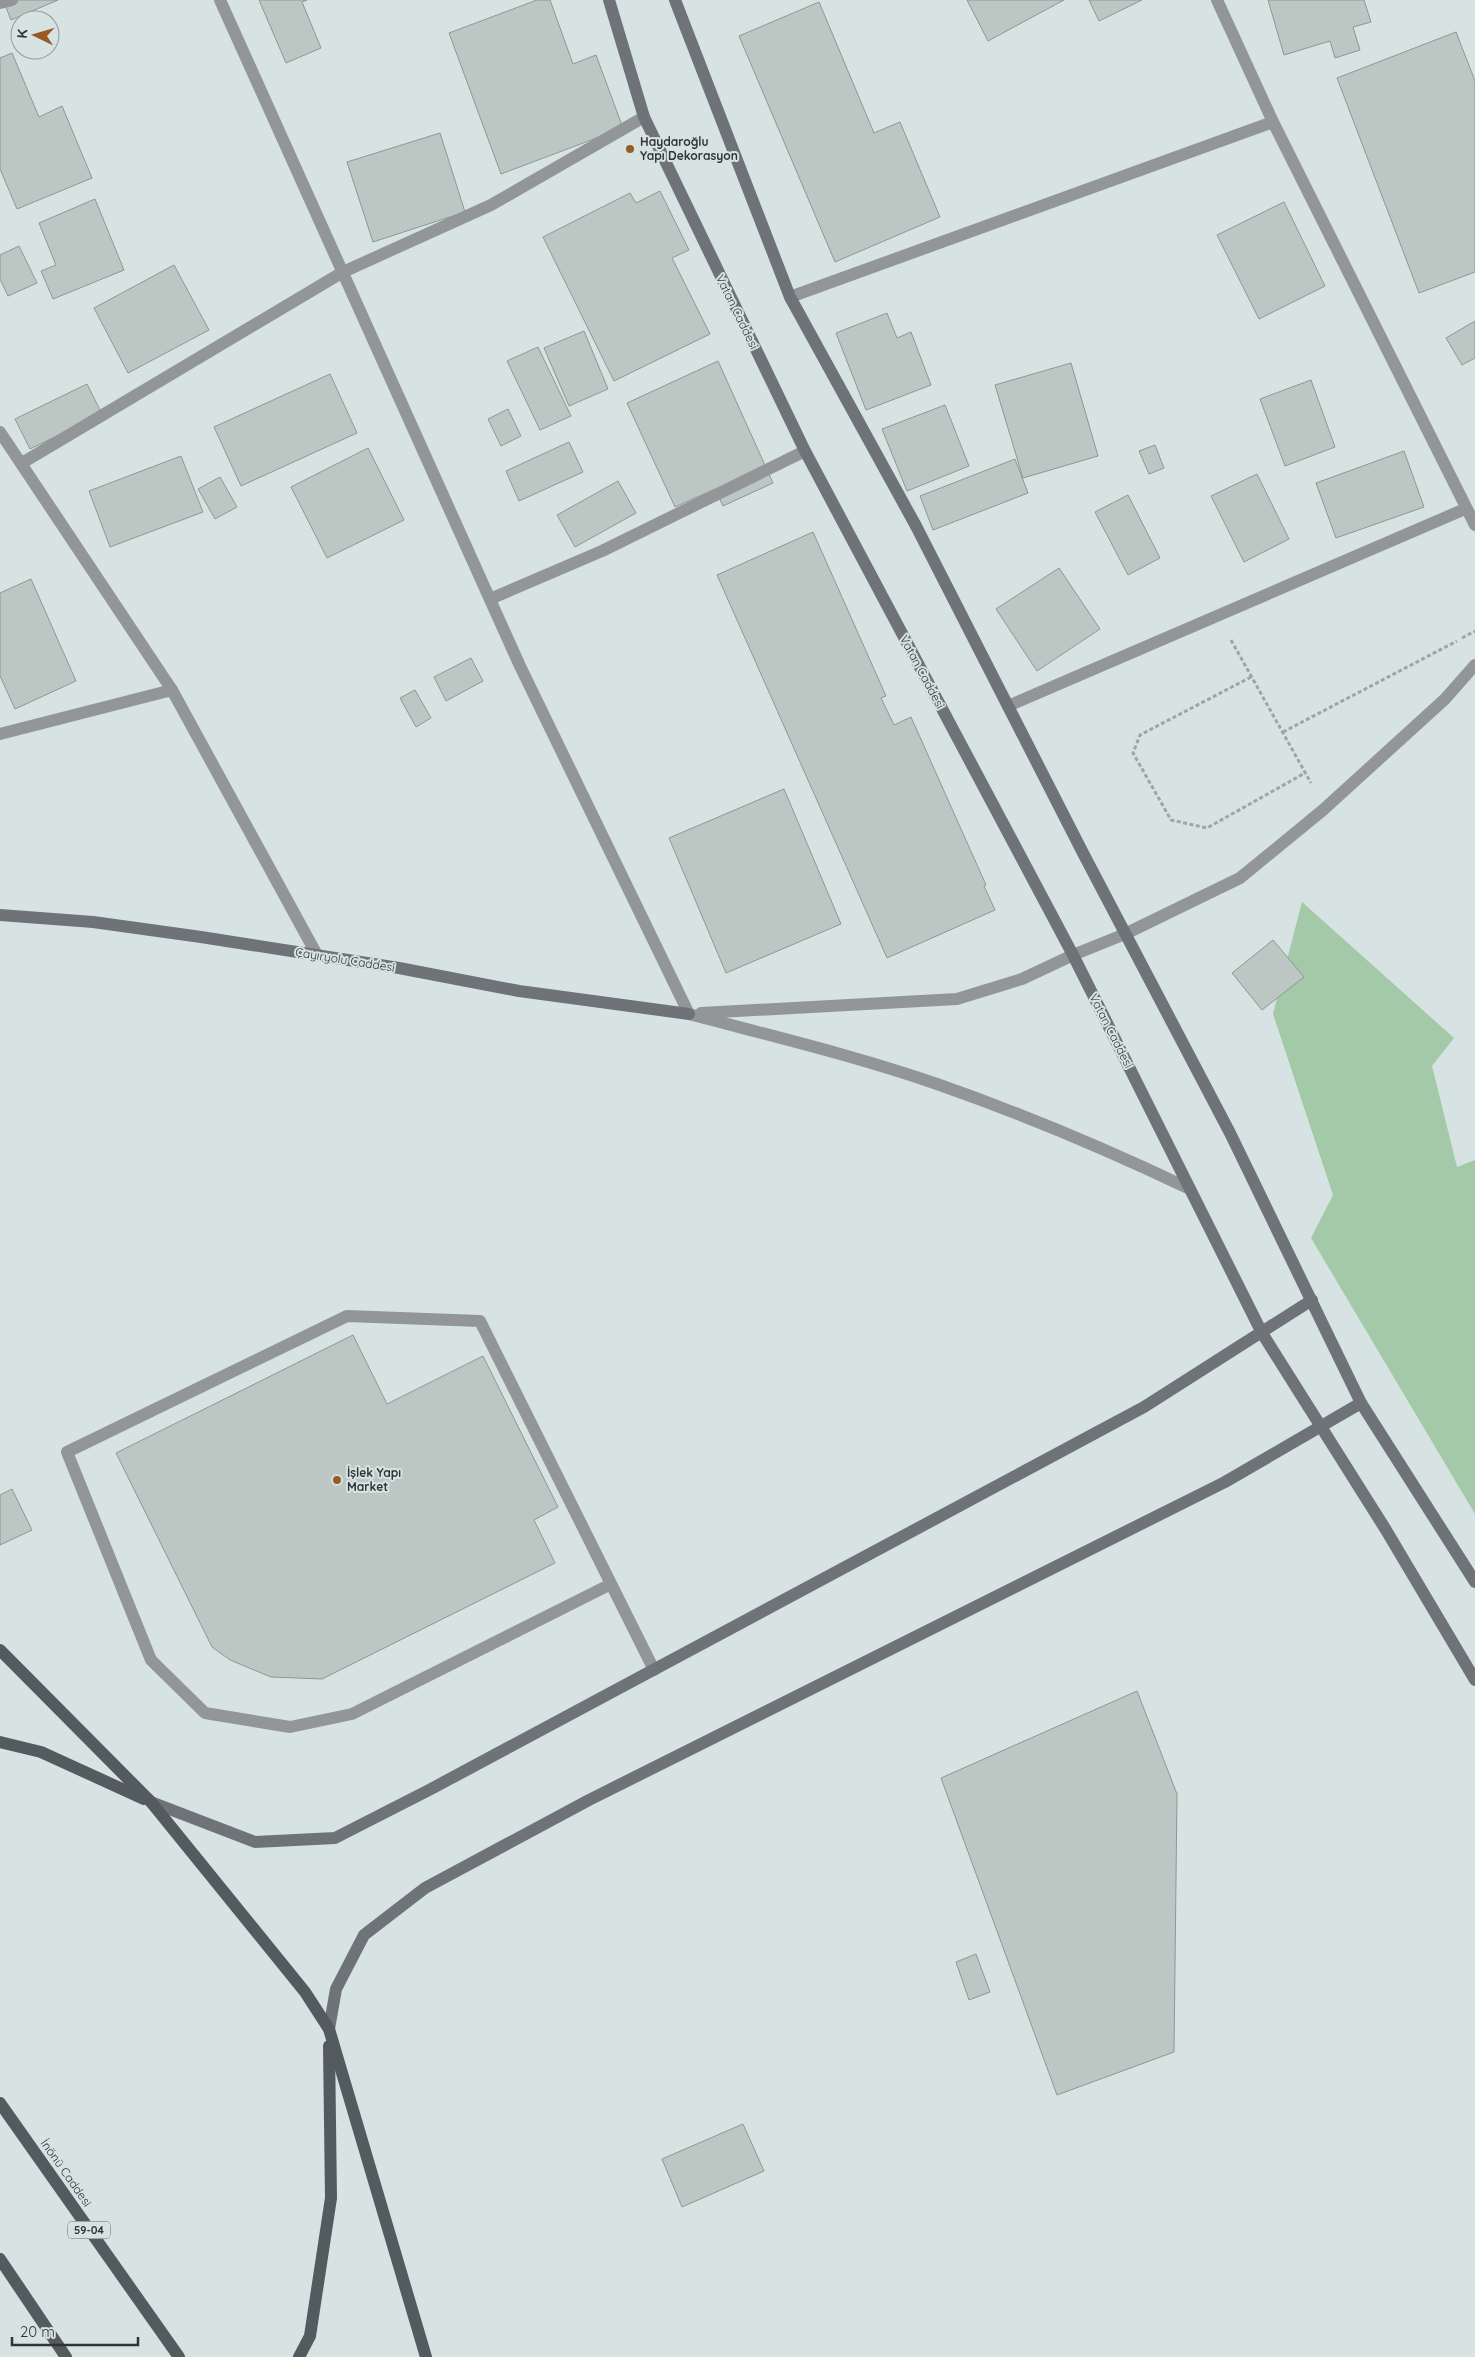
<svg xmlns="http://www.w3.org/2000/svg" width="1475" height="2357" viewBox="0 0 1475 2357" font-family="Quicksand,sans-serif">
<style>
.green{fill:#a4c9a8}
.building{fill:#bcc7c4;stroke:#8d9794}
.lines{fill:none;stroke-linecap:round;stroke-linejoin:round}
.path{stroke:#9da6a7;stroke-width:3;stroke-dasharray:4 2.5;stroke-linecap:butt}
.lane{stroke:#939699;stroke-width:12}
.street{stroke:#939699;stroke-width:12}
.secondary{stroke:#6e7377;stroke-width:12}
.primary{stroke:#545b5f;stroke-width:12}
.poi-dot{fill:#995b21;stroke:#d7e2e3;stroke-width:2}
.labels{text-anchor:middle;stroke-width:4;stroke-linejoin:round;paint-order:stroke}
.shield{fill:#d7e2e3;stroke:#616868;stroke-width:1}
.shield-label{font-size:11px;font-weight:bold;fill:#2f3434}
.poi-label{font-size:12px;font-weight:bold;fill:#2f3434;stroke:#d7e2e3;text-anchor:start}
.street-label{font-size:12px;fill:#2f3434;stroke:#d7e2e3}
</style>
<rect width="100%" height="100%" fill="#d7e2e3"/>
<polygon class="green" points="1302,902 1454,1038 1432,1066 1457,1167 1475,1160 1475,1514 1311,1238 1333,1195 1273,1014"/>
<g class="building">
<polygon points="3,0 58,0 11,20"/>
<polygon points="259,0 307,0 302,2 321,48 286,63"/>
<polygon points="537,0 550,0 573,64 596,55 623,128 501,174 449,33"/>
<polygon points="967,0 1064,0 988,41"/>
<polygon points="1089,0 1142,0 1099,21"/>
<polygon points="1268,0 1364,0 1371,22 1353,27 1360,50 1335,58 1330,41 1284,55"/>
<polygon points="819,2 874,133 900,122 940,217 835,262 739,36"/>
<polygon points="1456,32 1475,81 1475,272 1419,293 1337,78"/>
<polygon points="12,53 39,117 62,106 92,178 17,209 0,169 0,58"/>
<polygon points="440,133 465,212 373,242 347,162"/>
<polygon points="660,191 689,250 672,258 710,334 614,381 543,237 630,193 636,203"/>
<polygon points="95,199 124,270 53,299 41,271 56,265 39,223"/>
<polygon points="1284,202 1325,286 1259,319 1217,235"/>
<polygon points="19,246 37,283 8,296 0,279 0,255"/>
<polygon points="174,265 209,330 128,373 94,308"/>
<polygon points="887,313 897,338 911,332 931,385 866,410 836,333"/>
<polygon points="1475,321 1475,358 1462,365 1446,338"/>
<polygon points="584,331 608,389 569,406 544,348"/>
<polygon points="538,347 571,416 540,430 507,361"/>
<polygon points="718,361 773,483 723,506 715,489 675,507 627,403"/>
<polygon points="1071,363 1098,456 1023,478 995,385"/>
<polygon points="330,374 357,433 241,486 214,427"/>
<polygon points="1311,380 1335,447 1285,466 1260,399"/>
<polygon points="87,384 102,414 30,449 15,419"/>
<polygon points="945,405 969,466 907,491 882,429"/>
<polygon points="508,409 521,436 501,446 488,419"/>
<polygon points="569,442 583,472 519,501 506,471"/>
<polygon points="1155,445 1164,468 1149,474 1139,451"/>
<polygon points="368,448 404,520 327,558 291,487"/>
<polygon points="1404,451 1424,507 1336,538 1316,483"/>
<polygon points="181,456 203,512 110,547 89,491"/>
<polygon points="1015,459 1028,493 933,530 920,496"/>
<polygon points="1257,474 1289,539 1244,562 1211,496"/>
<polygon points="220,477 237,507 215,519 198,489"/>
<polygon points="618,481 636,513 575,547 557,515"/>
<polygon points="1128,495 1160,558 1128,575 1095,512"/>
<polygon points="813,532 886,696 881,698 894,725 911,717 986,885 984,886 995,910 887,958 717,575"/>
<polygon points="1059,568 1100,629 1037,671 996,609"/>
<polygon points="31,579 76,681 15,709 0,676 0,593"/>
<polygon points="471,658 483,681 446,701 434,677"/>
<polygon points="415,690 431,718 416,727 400,698"/>
<polygon points="784,789 841,924 726,973 669,838"/>
<polygon points="1273,940 1304,977 1262,1010 1232,973"/>
<polygon points="353,1335 387,1404 483,1356 558,1507 534,1520 555,1563 322,1679 271,1677 230,1660 212,1647 116,1453"/>
<polygon points="12,1489 32,1530 0,1545 0,1495"/>
<polygon points="1137,1691 1177,1794 1174,2052 1057,2095 941,1778"/>
<polygon points="976,1954 990,1992 969,2000 956,1962"/>
<polygon points="743,2124 764,2171 682,2207 662,2159"/>
</g>
<g class="lines">
<g class="path">
<polyline points="1462,638 1475,631"/>
<polyline points="1231,640 1311,783"/>
<polyline points="1251,677 1140,735 1133,753 1171,820 1207,828 1305,773"/>
<polyline points="1283,732 1457,641"/>
</g>
<polyline class="lane" points="611,1584 352,1714 290,1727 205,1713 151,1660 67,1452 347,1316 480,1321 654,1670"/>
<g class="street">
<path d="M220,0L520,666L689,1014C772,1036 856,1056 937,1084C1023,1114 1108,1150 1190,1189"/>
<polyline points="1217,0 1273,122 1475,525"/>
<polyline points="0,3 12,0"/>
<polyline points="790,297 1273,122"/>
<polyline points="0,432 172,690 317,955"/>
<polyline points="22,463 343,272 491,205 644,117"/>
<polyline points="490,599 602,551 805,451"/>
<polyline points="1008,706 1465,509"/>
<polyline points="0,734 172,690"/>
<polyline points="701,1013 957,999 1022,979 1073,955 1125,934 1240,878 1323,810 1445,699 1475,665"/>
</g>
<g class="secondary">
<polyline points="609,0 644,117 805,451 1073,955 1262,1333 1386,1530 1475,1680"/>
<polyline points="675,0 790,297 916,526 1083,853 1230,1133 1361,1403 1475,1582"/>
<polyline points="0,915 93,922 201,937 399,968 519,991 689,1014"/>
<polyline points="151,1802 255,1842 335,1838 431,1789 1144,1407 1312,1300"/>
<polyline points="329,2029 336,1989 364,1935 425,1888 589,1800 1225,1482 1361,1403"/>
</g>
<g class="primary">
<polyline points="0,1650 151,1802 305,1992 329,2029 426,2357"/>
<polyline points="0,1742 41,1752 144,1799"/>
<polyline points="0,2103 179,2357"/>
<polyline points="0,2259 66,2357"/>
<polyline points="299,2357 310,2336 331,2198 329,2046"/>
</g>
</g>
<g class="poi-dot">
<circle cx="630" cy="149" r="5"/>
<circle cx="337" cy="1480" r="5"/>
</g>
<g class="labels">
<rect class="shield" x="68" y="2221.5" width="42" height="17" rx="4"/>
<g class="shield-label">
<text x="89" y="2234">59-04</text>
</g>
<g class="poi-label">
<text x="640" y="146">Haydaroğlu<tspan x="640" dy="14">Yapı Dekorasyon</tspan></text>
<text x="347" y="1477">İşlek Yapı<tspan x="347" dy="14">Market</tspan></text>
</g>
<g class="street-label">
<text transform="translate(737 312) rotate(64)" y="4">Vatan Caddesi</text>
<text transform="translate(922 672) rotate(62)" y="4">Vatan Caddesi</text>
<text transform="translate(345 960) rotate(9)" y="4">Çayıryolu Caddesi</text>
<text transform="translate(1111 1031) rotate(63)" y="4">Vatan Caddesi</text>
<text transform="translate(66 2173) rotate(55)" y="4">İnönü Caddesi</text>
</g>
</g>
<g transform="translate(35 35) rotate(275)"><circle r="24" fill="#d7e2e3" stroke="#949c9d"/>
<path d="M0-4L9 19L0 12L-9 19Z" fill="#995b21"/>
<text y="-8" font-size="14" font-weight="bold" text-anchor="middle" fill="#2f3434">K</text>
</g>
<path d="M12 2337v8h126v-8" fill="none" stroke="#2f3434" stroke-width="2.5"/>
<text x="20" y="2337" font-size="15" fill="#2f3434" stroke="#d7e2e3" stroke-width="4" paint-order="stroke">20 m</text>
</svg>
